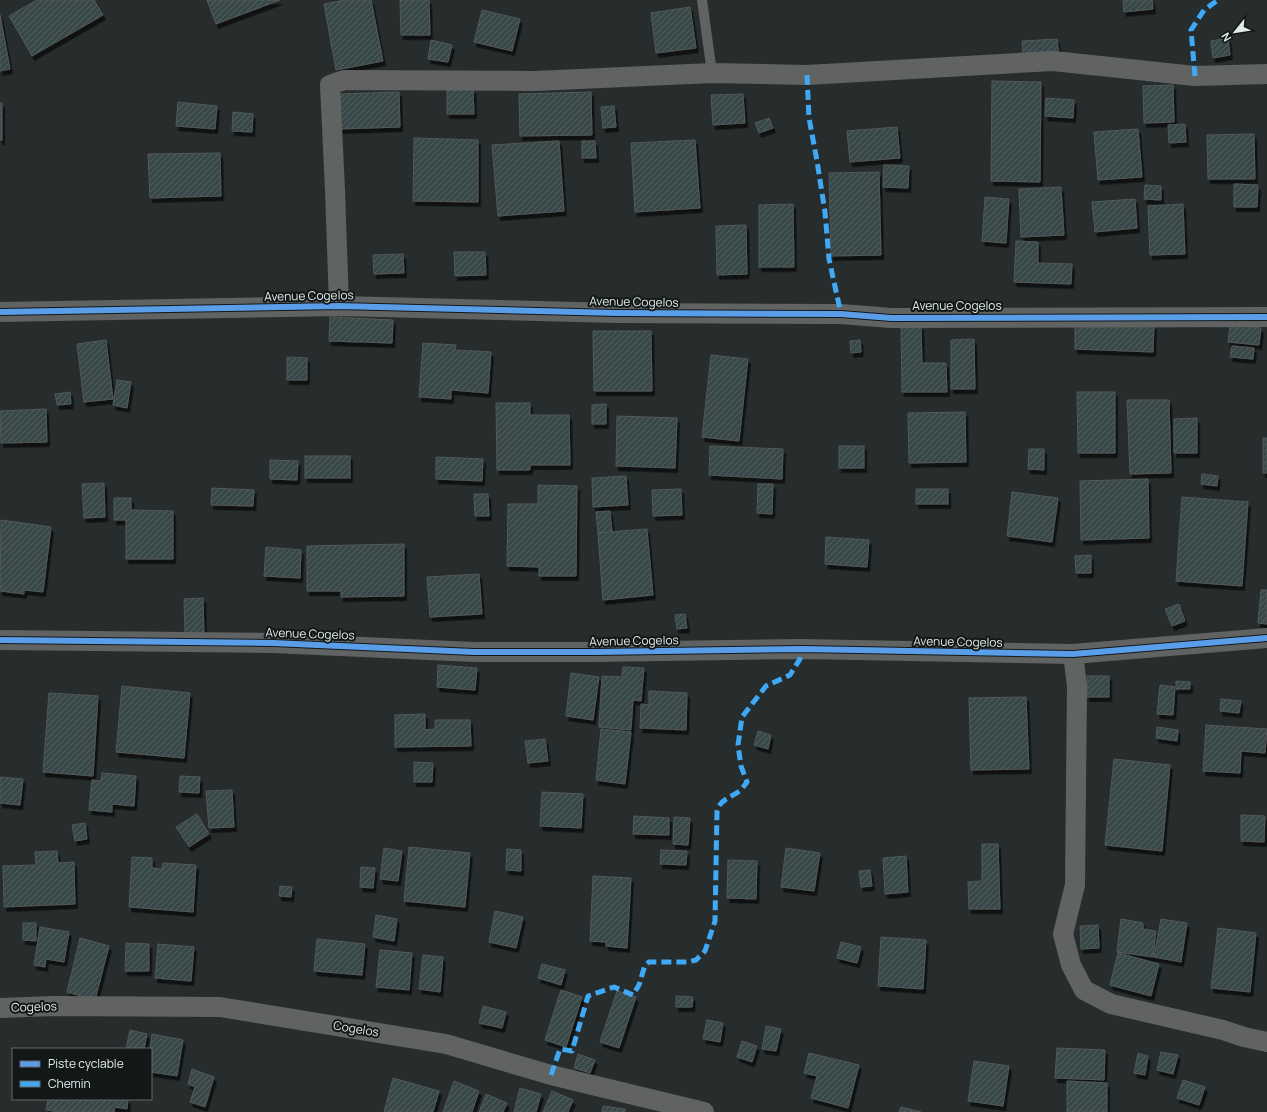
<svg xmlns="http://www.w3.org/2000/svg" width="1267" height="1112" viewBox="0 0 1267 1112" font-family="Manrope,sans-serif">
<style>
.building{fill:url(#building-hatch);stroke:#535858;filter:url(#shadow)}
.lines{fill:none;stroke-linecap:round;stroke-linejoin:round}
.service{stroke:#616363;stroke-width:10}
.minor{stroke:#616363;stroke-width:20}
.quiet{stroke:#3fa9f5;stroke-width:5;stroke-dasharray:10 5;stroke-linecap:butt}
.cycleway-casing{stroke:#121717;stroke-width:8}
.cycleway{stroke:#5a9eea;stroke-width:6}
.labels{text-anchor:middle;stroke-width:4;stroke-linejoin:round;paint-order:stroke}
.street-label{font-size:12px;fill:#e2eaea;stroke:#121717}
</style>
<defs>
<pattern id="building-hatch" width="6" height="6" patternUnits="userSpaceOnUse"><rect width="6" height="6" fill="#374646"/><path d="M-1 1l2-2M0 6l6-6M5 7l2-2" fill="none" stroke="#546161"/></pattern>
<filter id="shadow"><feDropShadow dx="2.5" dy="4.5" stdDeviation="0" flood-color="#0009"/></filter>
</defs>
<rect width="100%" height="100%" fill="#272d2d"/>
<g class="building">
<polygon points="37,0 94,0 103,15 32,56 9,16"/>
<polygon points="207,0 280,0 216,24"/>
<polygon points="345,0 371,0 383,61 336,70 324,4"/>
<polygon points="400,0 429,0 430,35 401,35"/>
<polygon points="1123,0 1152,0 1153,9 1124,12"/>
<polygon points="690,7 696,48 656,53 651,13"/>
<polygon points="482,10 520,19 512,51 474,42"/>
<polygon points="0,15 10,69 0,71"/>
<polygon points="1228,38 1230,55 1213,58 1211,41"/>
<polygon points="1057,39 1059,55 1023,58 1022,41"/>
<polygon points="431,40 452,45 448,62 428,59"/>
<polygon points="992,81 1041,82 1040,182 991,181"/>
<polygon points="1173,85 1174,122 1144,123 1143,86"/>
<polygon points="447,89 473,89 474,114 447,114"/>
<polygon points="399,92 400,127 340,129 339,94"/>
<polygon points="591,92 592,135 520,136 519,94"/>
<polygon points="743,94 745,123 713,125 711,95"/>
<polygon points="1046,98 1074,100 1073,118 1045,116"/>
<polygon points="178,102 217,106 215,129 176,126"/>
<rect x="0" y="103" width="2" height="37"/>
<polygon points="614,106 616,127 603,128 601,107"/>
<polygon points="233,112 253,114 252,132 232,131"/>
<polygon points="769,118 773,128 759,133 755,123"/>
<polygon points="1185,124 1186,142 1169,143 1168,125"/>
<polygon points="897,127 900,158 850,162 847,131"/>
<polygon points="1138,129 1142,177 1098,180 1094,132"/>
<polygon points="1254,134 1255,179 1208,179 1207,135"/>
<polygon points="414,138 478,140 478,202 413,201"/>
<polygon points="695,140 700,208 635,212 631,143"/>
<polygon points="559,141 564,211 498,216 492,145"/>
<polygon points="582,141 595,141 596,158 582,158"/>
<polygon points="220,153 221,196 150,198 148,154"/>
<polygon points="884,165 909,166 908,188 883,187"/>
<polygon points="879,172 881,255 831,256 829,173"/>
<polygon points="1234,184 1258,185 1257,207 1234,207"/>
<polygon points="1145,185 1161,186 1161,200 1144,199"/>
<polygon points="1061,187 1064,235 1021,237 1019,189"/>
<polygon points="985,197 1009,199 1006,243 982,241"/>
<polygon points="1135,199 1137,228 1095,232 1092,202"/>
<polygon points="793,204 794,267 759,267 759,205"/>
<polygon points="1183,204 1185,254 1150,255 1148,206"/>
<polygon points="746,225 747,274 717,275 716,226"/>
<polygon points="1016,241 1038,242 1038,263 1072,264 1071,284 1014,282"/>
<polygon points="454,252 485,252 486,275 455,276"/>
<polygon points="403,254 404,273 374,274 373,255"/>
<polygon points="330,317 393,320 392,343 329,341"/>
<polygon points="1075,322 1154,325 1153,352 1075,349"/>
<polygon points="1230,325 1261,328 1259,345 1228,342"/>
<polygon points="901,326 921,326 922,363 946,363 947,392 902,392"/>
<polygon points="593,331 651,331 652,391 594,391"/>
<polygon points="974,339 975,389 951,389 951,340"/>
<polygon points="106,340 113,399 84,402 77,344"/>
<polygon points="860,340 861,352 851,353 850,341"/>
<polygon points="423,343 456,345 455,350 491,352 488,393 451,390 451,399 419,397"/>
<polygon points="1232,346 1254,348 1253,359 1230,357"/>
<polygon points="711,355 748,359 739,441 702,437"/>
<polygon points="287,357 307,358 307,380 287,380"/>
<polygon points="117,380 131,382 127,408 113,405"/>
<polygon points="70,392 71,404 57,405 55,394"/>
<polygon points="1077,392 1115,392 1115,453 1078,453"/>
<polygon points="1127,400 1169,400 1171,473 1130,474"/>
<polygon points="496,403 530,403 530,415 569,415 570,465 530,465 530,470 497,470"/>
<polygon points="606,404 606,424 592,424 592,405"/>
<polygon points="46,409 47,442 1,443 0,411"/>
<polygon points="965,412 966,462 909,463 908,413"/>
<polygon points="617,416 677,418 675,468 616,466"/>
<polygon points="1197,418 1197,453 1174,453 1174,419"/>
<rect x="1263" y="438" width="4" height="35"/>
<polygon points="710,446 783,449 782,479 709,475"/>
<rect x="839" y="446" width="25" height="22"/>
<polygon points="1029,449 1044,449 1044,470 1028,469"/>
<rect x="305" y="456" width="45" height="22"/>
<polygon points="436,457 483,459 482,481 436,479"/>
<polygon points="270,460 298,461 297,480 270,479"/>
<polygon points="1202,474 1218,476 1217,486 1201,484"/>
<polygon points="626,476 628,505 593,507 592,478"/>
<polygon points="1148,479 1149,538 1081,540 1080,481"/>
<polygon points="104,483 105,517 84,518 82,484"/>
<polygon points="758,484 773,484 772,514 757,513"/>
<polygon points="538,485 577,486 576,576 539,576 539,567 507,566 508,504 538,504"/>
<polygon points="212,488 254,490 253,506 211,505"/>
<polygon points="681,489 682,515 653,516 652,490"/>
<rect x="916" y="489" width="32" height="15"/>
<polygon points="1012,492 1058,498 1052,542 1007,536"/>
<polygon points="474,494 488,494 489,516 475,516"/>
<polygon points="1182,497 1248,502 1242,586 1176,581"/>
<polygon points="114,498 131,498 131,510 173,511 173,559 126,559 126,520 114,520"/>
<polygon points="610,511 612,532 598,533 596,512"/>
<polygon points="1,520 51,527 43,592 24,590 24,594 0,591"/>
<polygon points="647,529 653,595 603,600 598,533"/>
<polygon points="826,537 869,540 867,567 825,564"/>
<polygon points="404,544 404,596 341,597 341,591 307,591 307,546"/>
<polygon points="266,547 301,550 300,578 264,576"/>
<polygon points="1091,555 1091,573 1076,573 1075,556"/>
<polygon points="479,574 482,614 430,617 427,577"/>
<polygon points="1261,590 1267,590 1267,624 1258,623"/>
<polygon points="203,598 204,633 185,634 184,599"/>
<polygon points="1179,604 1185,621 1172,626 1165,609"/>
<polygon points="685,614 687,628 677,629 675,615"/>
<polygon points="438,665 477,668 475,690 437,687"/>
<polygon points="623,667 644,668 641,701 633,700 631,730 599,727 602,676 622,677"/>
<polygon points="571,673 599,677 593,720 566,716"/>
<rect x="1087" y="676" width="22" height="21"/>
<polygon points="1176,681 1190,682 1190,689 1176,689"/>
<polygon points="1160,685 1175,687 1173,715 1157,714"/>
<polygon points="122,686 190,693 184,758 116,752"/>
<polygon points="649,691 687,693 686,730 640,728 641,704 649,705"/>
<polygon points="49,693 98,696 93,776 43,772"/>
<polygon points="1026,697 1029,769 971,770 969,698"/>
<polygon points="1221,699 1241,701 1239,713 1220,711"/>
<polygon points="425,714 425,730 435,729 435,720 470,720 471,746 395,747 395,715"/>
<polygon points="1206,725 1267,729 1265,753 1241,751 1240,773 1203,771"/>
<polygon points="1157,727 1178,730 1177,741 1156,738"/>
<polygon points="601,729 631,732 625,784 596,780"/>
<polygon points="758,731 771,735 768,749 754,745"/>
<polygon points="545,739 548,761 528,763 525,741"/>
<polygon points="1114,759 1170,765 1162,851 1105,845"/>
<polygon points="414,762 433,763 432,782 414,782"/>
<polygon points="102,773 136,776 134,806 112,804 112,812 89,810 92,780 101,781"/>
<polygon points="180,776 200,777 199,793 179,792"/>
<polygon points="0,777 23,779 20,805 0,803"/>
<polygon points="232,790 234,827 209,828 206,791"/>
<polygon points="542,792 583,794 581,828 540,826"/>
<polygon points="197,814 209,834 189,847 176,827"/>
<polygon points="1241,815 1265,816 1264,842 1241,841"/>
<polygon points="634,816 669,818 669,835 633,834"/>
<polygon points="674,817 690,818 688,845 673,844"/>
<polygon points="85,823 87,839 75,841 72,825"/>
<polygon points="982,844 998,844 1000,909 969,909 968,882 982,881"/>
<polygon points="409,847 470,853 465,907 404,901"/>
<polygon points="384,848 402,851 398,881 380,879"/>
<polygon points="786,848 820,853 814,891 781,887"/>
<polygon points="507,849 521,850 521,871 506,870"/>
<polygon points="661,850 687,851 686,865 660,864"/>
<polygon points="57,851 58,863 74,862 75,904 4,907 3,866 36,865 35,852"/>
<polygon points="906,856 908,892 885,894 883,858"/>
<polygon points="132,857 152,858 152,868 162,869 163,863 196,865 193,912 129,907"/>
<polygon points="728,860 757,861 756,899 727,898"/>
<polygon points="361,867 375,868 373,888 360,887"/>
<polygon points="870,870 872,886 861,887 859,871"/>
<polygon points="593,876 631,878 627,948 606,946 606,942 590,941"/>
<polygon points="280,886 292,887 291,897 279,896"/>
<polygon points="495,911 523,917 516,948 489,942"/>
<polygon points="376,915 397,919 394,941 373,937"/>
<polygon points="1121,919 1143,923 1143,929 1156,931 1153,957 1117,952"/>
<polygon points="1161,919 1187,923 1181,962 1154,957"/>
<polygon points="23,923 36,923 36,941 23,940"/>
<polygon points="1098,925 1099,948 1081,949 1080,926"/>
<polygon points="40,927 69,932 64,962 46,959 45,967 34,965"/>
<polygon points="1218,928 1256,933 1250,992 1211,988"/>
<polygon points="881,937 926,940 923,989 878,986"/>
<polygon points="80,938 109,946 95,1000 67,992"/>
<polygon points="317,939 365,944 362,975 314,971"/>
<polygon points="841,942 861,947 857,963 837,958"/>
<polygon points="126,943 149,944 149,971 125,971"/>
<polygon points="158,944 194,947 191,981 155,978"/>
<polygon points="380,950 412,953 409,990 376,987"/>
<polygon points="1118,953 1159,964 1151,996 1110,985"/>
<polygon points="423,955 443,957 440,992 419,989"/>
<polygon points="542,964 565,970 561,985 538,978"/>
<polygon points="561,990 582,997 566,1047 545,1040"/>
<polygon points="617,991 636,997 619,1048 600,1042"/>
<polygon points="676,996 693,997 692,1007 676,1007"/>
<polygon points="483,1006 506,1012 502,1028 479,1023"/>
<polygon points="707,1020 723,1023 720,1042 703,1039"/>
<polygon points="766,1026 781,1029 776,1051 762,1049"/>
<polygon points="130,1030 147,1034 144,1049 126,1049"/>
<polygon points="152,1034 183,1040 177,1076 151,1072 151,1049 150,1049"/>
<polygon points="742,1041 757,1046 752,1062 737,1057"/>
<polygon points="1057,1048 1105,1050 1104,1080 1055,1078"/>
<polygon points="1161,1052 1178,1055 1173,1074 1157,1070"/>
<polygon points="809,1053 859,1065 848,1108 811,1098 817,1076 804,1073"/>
<polygon points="1138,1053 1148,1056 1145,1075 1134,1073"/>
<polygon points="578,1054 595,1060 590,1073 574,1068"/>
<polygon points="974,1061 1009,1066 1003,1106 968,1101"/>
<polygon points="192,1069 214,1077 205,1107 190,1102 195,1087 188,1084"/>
<polygon points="393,1078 439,1091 433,1112 384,1112"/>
<polygon points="1183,1080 1205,1087 1199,1105 1177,1098"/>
<polygon points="454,1081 479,1091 472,1112 443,1112"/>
<polygon points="1067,1081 1107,1083 1107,1112 1067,1112"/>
<polygon points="520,1088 541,1094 536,1112 514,1112"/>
<polygon points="552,1091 573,1100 568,1112 543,1112"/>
<polygon points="486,1094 507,1103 503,1112 479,1112"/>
<polygon points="48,1099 128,1099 127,1109 115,1107 114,1112 60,1112 46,1110"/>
<polygon points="603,1106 625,1109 625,1112 602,1112"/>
<polygon points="901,1107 921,1112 899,1112"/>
</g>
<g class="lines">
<polyline class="service" points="702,0 712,73"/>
<g class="minor">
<polyline points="339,306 335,190 330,85 344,80 535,81 712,73 807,75 1053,61 1195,76 1267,74"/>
<polyline points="0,312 339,306 616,313 841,314 891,318 1267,317"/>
<polyline points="0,640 273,643 474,652 595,652 802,649 1073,654 1267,638"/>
<polyline points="1073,654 1077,686 1075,885 1063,934 1071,965 1084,990 1111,1004 1223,1030 1244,1037 1267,1042"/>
<polyline points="0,1008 53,1006 220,1007 446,1044 551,1075 704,1112"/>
</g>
<g class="quiet">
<polyline points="807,75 809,118 817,161 825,212 829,259 841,314"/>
<polyline points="1195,76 1191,30 1204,10 1218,0"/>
<path d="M551,1075L560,1049L572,1051L588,996L614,987L633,995L639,985L645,965L649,962H688L696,960L705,951L715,921L717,811C719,800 732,797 741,790C743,787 745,785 747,782L741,766L738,745L742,717L766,686L790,675L800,659L802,649"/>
</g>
<g class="cycleway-casing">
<g id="cycleway">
<polyline points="0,312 339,306 616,313 841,314 891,318 1267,317"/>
<polyline points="0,640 273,643 474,652 595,652 802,649 1073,654 1267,638"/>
</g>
</g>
<use href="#cycleway" class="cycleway"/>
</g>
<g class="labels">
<g class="street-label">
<text transform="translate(309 296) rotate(-1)" y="4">Avenue Cogelos</text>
<text transform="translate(634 302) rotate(1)" y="4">Avenue Cogelos</text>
<text x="957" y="310">Avenue Cogelos</text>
<text transform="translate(310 634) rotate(2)" y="4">Avenue Cogelos</text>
<text transform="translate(634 641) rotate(-1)" y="4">Avenue Cogelos</text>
<text transform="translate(958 642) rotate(1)" y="4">Avenue Cogelos</text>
<text transform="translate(34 1007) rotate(-2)" y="4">Cogelos</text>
<text transform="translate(356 1029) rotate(9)" y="4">Cogelos</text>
</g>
</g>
<rect x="12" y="1048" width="140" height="52" fill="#121717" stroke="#656b6b"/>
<rect x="20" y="1061" width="20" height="6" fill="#5a9eea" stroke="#656b6b"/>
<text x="48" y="1068" font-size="12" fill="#e2eaea">Piste cyclable</text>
<rect x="20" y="1081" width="20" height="6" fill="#3fa9f5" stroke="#656b6b"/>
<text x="48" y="1088" font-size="12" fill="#e2eaea">Chemin</text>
<g transform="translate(1235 32) rotate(240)" stroke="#121717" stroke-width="3" paint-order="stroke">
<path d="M0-3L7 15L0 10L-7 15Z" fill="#e2eaea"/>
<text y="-6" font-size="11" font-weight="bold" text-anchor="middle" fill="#e2eaea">N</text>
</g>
</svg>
